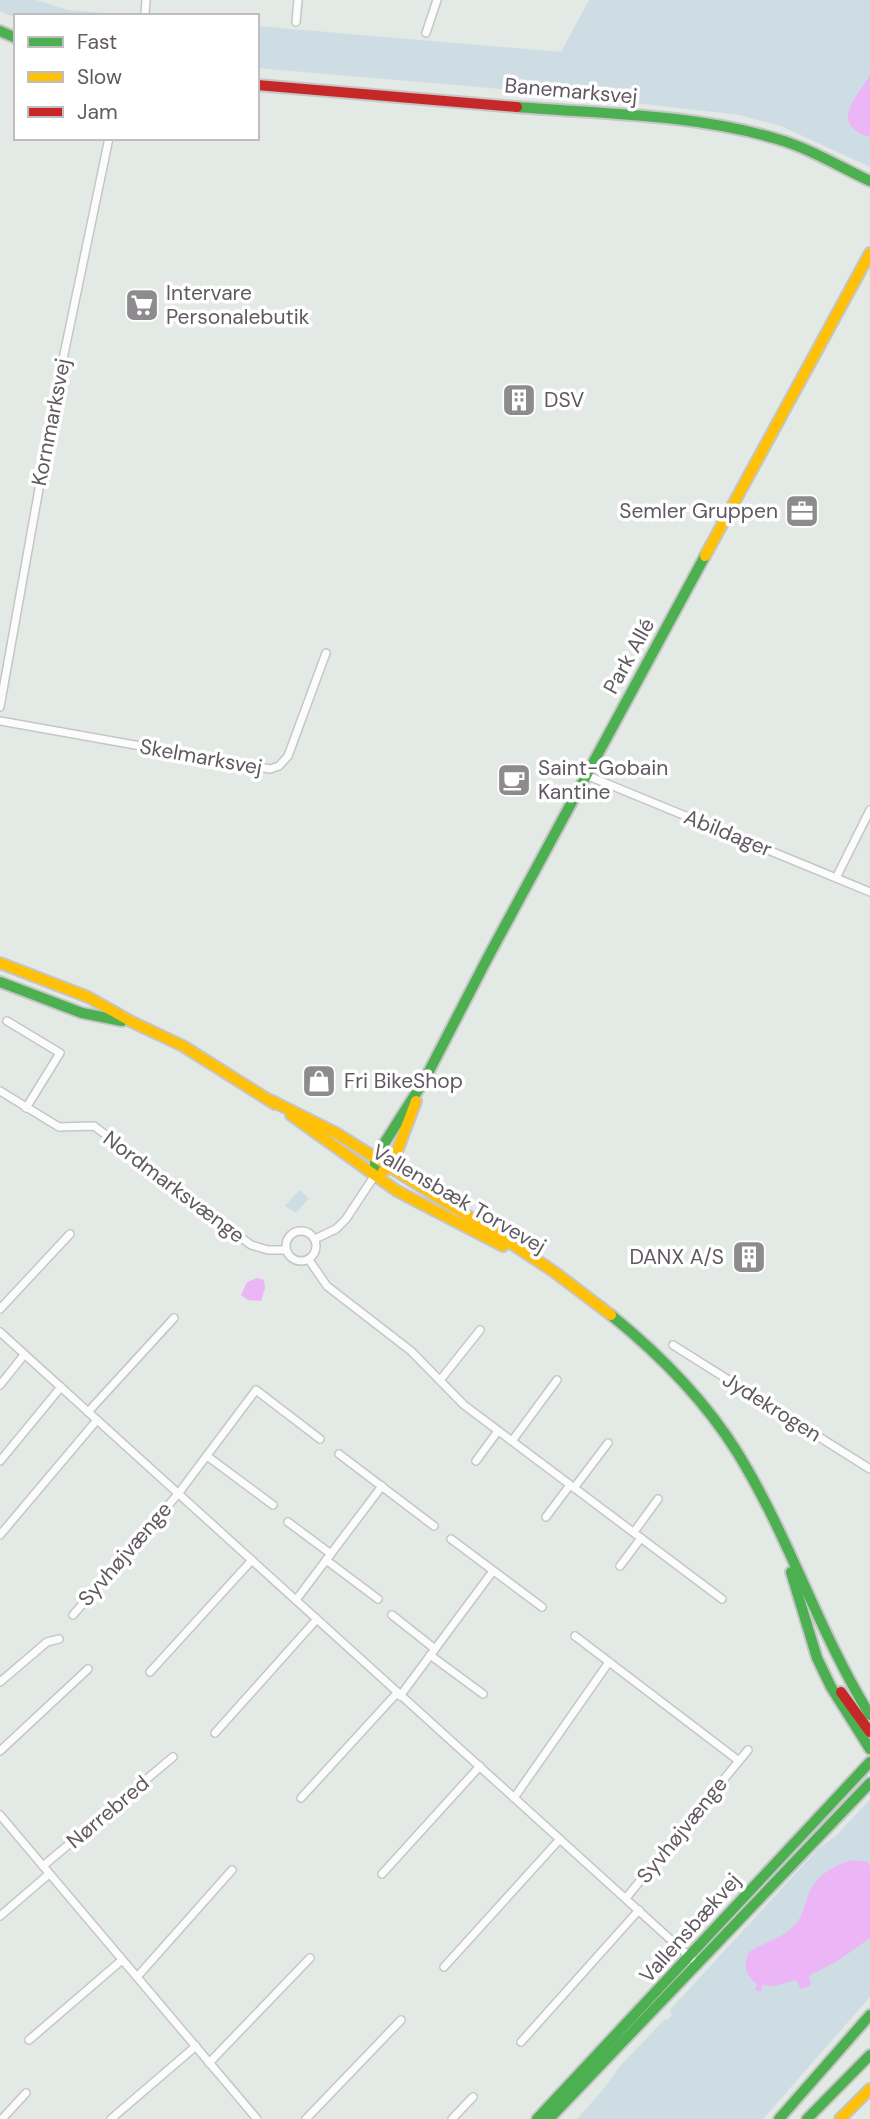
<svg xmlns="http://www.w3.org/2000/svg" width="870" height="2119" viewBox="0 0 870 2119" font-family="'DM Sans',sans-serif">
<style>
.green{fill:#cedde3}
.water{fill:#ebb5f6}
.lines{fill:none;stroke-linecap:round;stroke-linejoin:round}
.street-casing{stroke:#c7c6c7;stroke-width:10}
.fast-casing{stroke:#c6c5c7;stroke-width:14}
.slow-casing{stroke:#c6c5c7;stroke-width:14}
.jam-casing{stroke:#c6c5c7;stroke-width:14}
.street{stroke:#fbfcfb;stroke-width:7}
.fast{stroke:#4caf50;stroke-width:10}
.slow{stroke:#ffc107;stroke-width:10}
.jam{stroke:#c62828;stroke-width:10}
.labels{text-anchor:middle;stroke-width:7;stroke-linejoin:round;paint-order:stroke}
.street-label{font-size:21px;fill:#615961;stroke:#fff}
.poi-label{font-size:21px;fill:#615961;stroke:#fff;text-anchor:start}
</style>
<rect width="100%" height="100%" fill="#e3e9e4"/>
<g class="green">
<polygon points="0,0 36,0 68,10 140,16 16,16 16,18 0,11"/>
<polygon points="589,0 870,0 870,167 781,126 739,115 548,93 257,68 257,26 561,52"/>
<polygon points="299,1190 309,1198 296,1213 285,1206"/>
<polygon points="870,1799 870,1997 763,2119 577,2119 602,2091 620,2066 665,2019 667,2021 672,2015 670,2010 819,1848 837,1835"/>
</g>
<g class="water">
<path d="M870,75V137C828,125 857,97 870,75Z"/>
<polygon points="257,1278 264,1280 265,1288 261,1301 248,1300 241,1295 247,1282"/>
<path d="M851,1860L868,1862L870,1865V1938L839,1960L809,1976L811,1985L801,1989L796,1980L774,1986L762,1985L761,1992L755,1990L757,1984C745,1975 743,1965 749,1952C765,1942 782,1939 796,1924C802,1916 804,1908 807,1899C814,1876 830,1868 851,1860Z"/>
</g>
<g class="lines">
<g class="street-casing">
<g id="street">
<polyline points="145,14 146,0"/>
<polyline points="296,22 298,0"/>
<polyline points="426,33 437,0"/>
<polyline points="0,707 57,388 109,138"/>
<polyline points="0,721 270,769 279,766 288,756 326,653"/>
<polyline points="586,775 870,892"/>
<polyline points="836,878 870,810"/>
<polyline points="7,1021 60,1053 26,1108"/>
<polyline points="0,1091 59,1127 94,1126 251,1245 268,1250 286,1250"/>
<circle cx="301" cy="1246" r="15"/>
<polyline points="315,1239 336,1229 346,1219 375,1175"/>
<polyline points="309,1260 327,1286 411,1351 464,1405 722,1599"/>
<polyline points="0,1309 70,1234"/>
<polyline points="0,1332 692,1959"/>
<polyline points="673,1345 870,1469"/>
<polyline points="441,1379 480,1330"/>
<polyline points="0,1385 24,1355"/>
<polyline points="88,1412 174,1318"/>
<polyline points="512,1441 557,1380"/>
<polyline points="339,1454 434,1526"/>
<polyline points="207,1456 273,1505"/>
<polyline points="0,1461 61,1387"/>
<polyline points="476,1461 498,1431"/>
<polyline points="574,1488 608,1443"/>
<polyline points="546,1517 570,1485"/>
<polyline points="288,1522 331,1554"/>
<polyline points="634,1532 658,1499"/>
<polyline points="0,1535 97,1420"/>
<polyline points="451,1539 542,1607"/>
<polyline points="326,1560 378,1599"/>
<polyline points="620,1566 641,1538"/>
<polyline points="296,1600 382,1486"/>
<polyline points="73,1615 178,1494 256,1390 320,1439"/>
<polyline points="392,1615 435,1649"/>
<polyline points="575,1636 739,1761"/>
<polyline points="430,1655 483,1694"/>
<polyline points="150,1672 252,1560"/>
<polyline points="0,1682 47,1642 59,1639"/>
<polyline points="400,1696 493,1571"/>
<polyline points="215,1733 317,1619"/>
<polyline points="0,1751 88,1669"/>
<polyline points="301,1798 397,1693"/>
<polyline points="514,1798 609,1662"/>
<polyline points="0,1815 257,2119"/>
<polyline points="43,1866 173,1757"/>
<polyline points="382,1874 480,1766"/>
<polyline points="626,1898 748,1750"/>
<polyline points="0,1916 49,1874"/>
<polyline points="444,1967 560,1839"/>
<polyline points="137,1977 232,1870"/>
<polyline points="29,2040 122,1960"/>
<polyline points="521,2042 639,1910"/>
<polyline points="209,2063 310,1958"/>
<polyline points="2,2119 26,2093"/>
<polyline points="111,2119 196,2046"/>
<polyline points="306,2119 401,2020"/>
<polyline points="452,2119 473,2097"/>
</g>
</g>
<g class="fast-casing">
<g id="fast">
<polyline points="0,31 16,38"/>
<path d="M517,107C603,114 694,114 777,139C809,148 840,167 870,181"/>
<polyline points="0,982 82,1013 122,1021"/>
<polyline points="375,1175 375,1158 425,1079 487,959 705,556"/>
<path d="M611,1315C659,1354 704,1399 737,1452C789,1536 818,1631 870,1715"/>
<polyline points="791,1572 817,1658 831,1687 870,1749"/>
<polyline points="537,2119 870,1762"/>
<polyline points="549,2119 870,1783"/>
<polyline points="779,2119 870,2015"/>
<polyline points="807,2119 870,2055"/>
</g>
</g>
<g class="slow-casing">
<g id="slow">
<polyline points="705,556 870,253"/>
<polyline points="0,963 88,997 132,1022 183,1046 275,1104"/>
<polyline points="270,1100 336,1133 509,1242 553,1271 611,1315"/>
<polyline points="291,1115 397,1191 503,1246"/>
<polyline points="383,1171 389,1168 393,1162 416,1101"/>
<polyline points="840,2119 870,2089"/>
</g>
</g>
<g class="jam-casing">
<g id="jam">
<polyline points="257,85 517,107"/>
<polyline points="841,1692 870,1732"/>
</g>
</g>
<use href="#street" class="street"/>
<use href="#fast" class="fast"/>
<use href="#slow" class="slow"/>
<use href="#jam" class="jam"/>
</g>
<defs>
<g id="supermarket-square" transform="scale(1.75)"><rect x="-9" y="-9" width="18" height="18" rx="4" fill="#8e8b8f" stroke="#fff"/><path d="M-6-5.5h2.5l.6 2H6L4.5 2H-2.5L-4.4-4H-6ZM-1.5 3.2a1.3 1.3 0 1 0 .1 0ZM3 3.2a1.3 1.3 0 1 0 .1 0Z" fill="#fff"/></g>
<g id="building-square" transform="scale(1.75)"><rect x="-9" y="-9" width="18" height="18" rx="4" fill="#8e8b8f" stroke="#fff"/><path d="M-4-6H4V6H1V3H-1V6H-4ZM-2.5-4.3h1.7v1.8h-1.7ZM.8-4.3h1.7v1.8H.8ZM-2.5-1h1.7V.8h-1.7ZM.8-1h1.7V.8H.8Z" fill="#fff"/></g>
<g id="office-square" transform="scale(1.75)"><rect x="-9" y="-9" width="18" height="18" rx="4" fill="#8e8b8f" stroke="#fff"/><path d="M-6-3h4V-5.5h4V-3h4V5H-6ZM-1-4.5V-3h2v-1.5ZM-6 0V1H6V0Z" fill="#fff"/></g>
<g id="cafe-square" transform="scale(1.75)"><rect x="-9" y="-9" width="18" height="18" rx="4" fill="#8e8b8f" stroke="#fff"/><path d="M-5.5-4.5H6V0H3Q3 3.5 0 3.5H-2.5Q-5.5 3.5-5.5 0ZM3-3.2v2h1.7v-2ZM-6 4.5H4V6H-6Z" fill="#fff"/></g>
<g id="shop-square" transform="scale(1.75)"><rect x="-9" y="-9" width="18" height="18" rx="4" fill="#8e8b8f" stroke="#fff"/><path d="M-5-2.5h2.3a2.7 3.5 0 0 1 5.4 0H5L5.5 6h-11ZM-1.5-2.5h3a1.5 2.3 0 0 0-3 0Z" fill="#fff"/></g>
</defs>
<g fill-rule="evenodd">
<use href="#supermarket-square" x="142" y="305"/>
<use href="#building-square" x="519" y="400"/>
<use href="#office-square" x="802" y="511"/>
<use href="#cafe-square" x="514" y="780"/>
<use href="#shop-square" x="319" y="1081"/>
<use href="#building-square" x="749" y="1257"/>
</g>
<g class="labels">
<g class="street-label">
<text transform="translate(571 91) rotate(5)" y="7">Banemarksvej</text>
<text transform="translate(51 422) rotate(-79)" y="7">Kornmarksvej</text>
<text transform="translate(629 656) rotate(-61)" y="7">Park Allé</text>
<text transform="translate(201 757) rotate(10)" y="7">Skelmarksvej</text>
<text transform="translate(728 833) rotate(22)" y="7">Abildager</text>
<text transform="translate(174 1187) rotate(37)" y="7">Nordmarksvænge</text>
<text transform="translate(459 1199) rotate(30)" y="7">Vallensbæk Torvevej</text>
<text transform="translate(772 1407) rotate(32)" y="7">Jydekrogen</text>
<text transform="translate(125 1554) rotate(-49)" y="7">Syvhøjvænge</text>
<text transform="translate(108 1812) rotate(-40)" y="7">Nørrebred</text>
<text transform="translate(682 1830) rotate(-51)" y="7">Syvhøjvænge</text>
<text transform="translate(690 1928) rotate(-48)" y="7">Vallensbækvej</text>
</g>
<g class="poi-label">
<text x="166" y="300">Intervare<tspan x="166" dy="24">Personalebutik</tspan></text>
<text x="544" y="407">DSV</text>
<text x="778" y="518" text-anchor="end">Semler Gruppen</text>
<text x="538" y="775">Saint-Gobain<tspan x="538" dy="24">Kantine</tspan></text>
<text x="344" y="1088">Fri BikeShop</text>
<text x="724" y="1264" text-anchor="end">DANX A/S</text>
</g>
</g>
<rect x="14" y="14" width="245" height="126" fill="#ffffff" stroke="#c0bdc0" stroke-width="2"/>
<rect x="28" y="37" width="35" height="10" fill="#4caf50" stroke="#c0bdc0" stroke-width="2"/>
<text x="77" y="49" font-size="21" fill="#615961">Fast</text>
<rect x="28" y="72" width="35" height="10" fill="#ffc107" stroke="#c0bdc0" stroke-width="2"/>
<text x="77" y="84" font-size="21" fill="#615961">Slow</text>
<rect x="28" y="107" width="35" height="10" fill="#c62828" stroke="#c0bdc0" stroke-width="2"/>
<text x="77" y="119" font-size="21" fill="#615961">Jam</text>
</svg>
